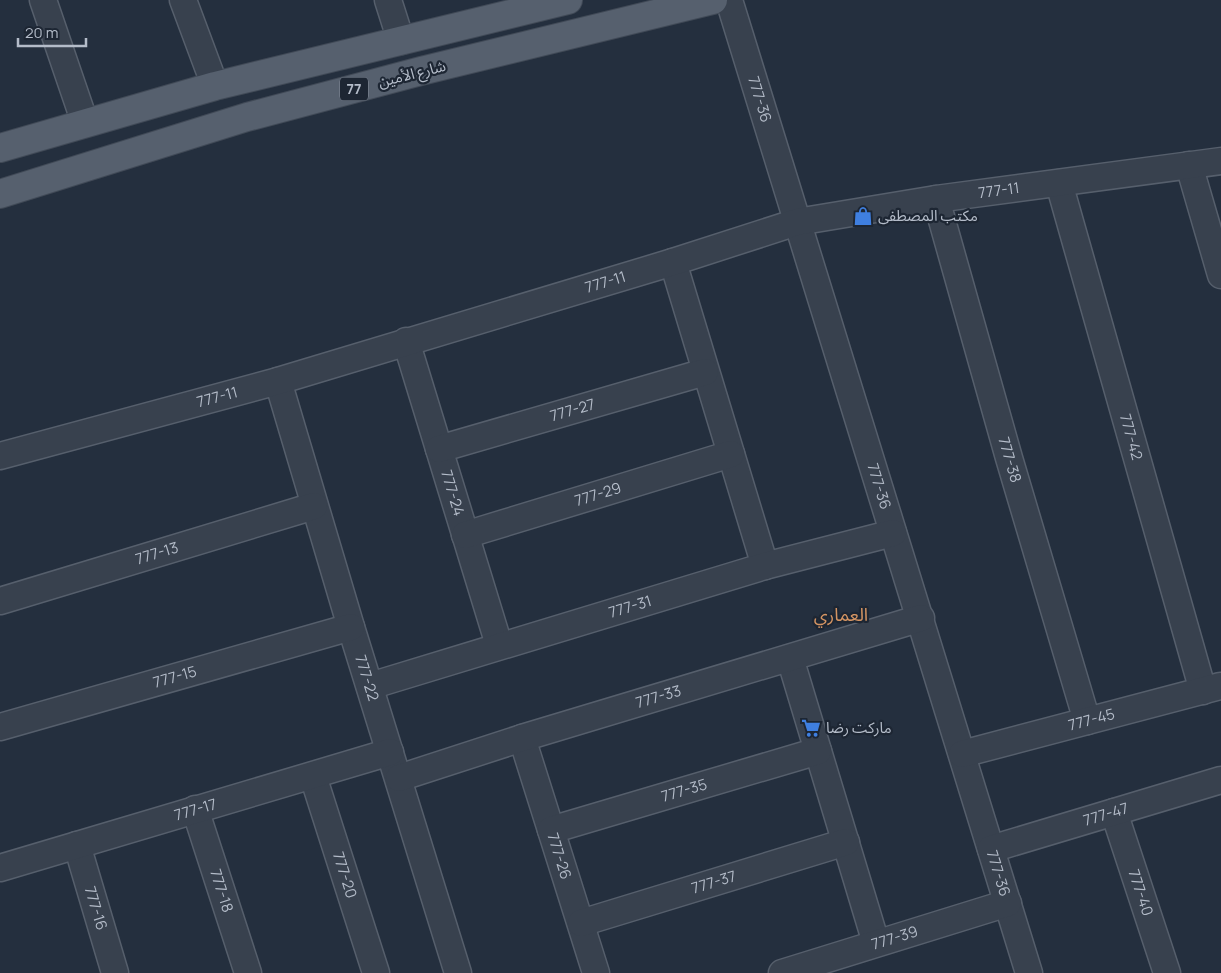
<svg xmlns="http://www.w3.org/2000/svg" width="1221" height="973" viewBox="0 0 1221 973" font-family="Manrope,'Noto Sans Arabic',sans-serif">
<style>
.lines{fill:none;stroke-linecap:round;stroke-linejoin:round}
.minor-casing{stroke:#565f6c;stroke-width:29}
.primary-casing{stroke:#414a57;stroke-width:30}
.minor{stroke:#38414e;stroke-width:26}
.primary{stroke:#56606e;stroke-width:28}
.labels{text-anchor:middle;stroke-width:4.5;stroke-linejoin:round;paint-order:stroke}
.shield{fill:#1d2633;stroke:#878f9c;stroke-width:1}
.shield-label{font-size:14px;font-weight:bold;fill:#b4bcc9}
.street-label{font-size:15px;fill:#b4bcc9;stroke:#1d2633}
.poi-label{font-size:15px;fill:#b4bcc9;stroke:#1d2633;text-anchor:start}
.quarter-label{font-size:18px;fill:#d59563;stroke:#1d2633}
</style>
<rect width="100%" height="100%" fill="#242f3e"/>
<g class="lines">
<g class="minor-casing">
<g id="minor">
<polyline points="43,0 85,123"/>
<polyline points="183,0 215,86"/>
<polyline points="388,0 401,41"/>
<path id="s1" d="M729,0L1029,973"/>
<polyline points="1189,165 1221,275"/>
<path id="s2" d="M1059,183L1203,691"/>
<path id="s3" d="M936,199L1009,458L1087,721"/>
<polyline points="673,262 765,566"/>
<path id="s4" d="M406,341L499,645"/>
<path id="s5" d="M278,381L351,627L458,973"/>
<path id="s6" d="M439,449L705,372"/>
<path id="s7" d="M0,456L278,381L673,262L797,222L936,199L1221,161"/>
<path id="s8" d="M465,535L731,454"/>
<path id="s9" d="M0,601L314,506"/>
<polyline points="790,658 876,943"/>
<path id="s10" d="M370,686L765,566L893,533"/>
<path id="s11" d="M0,727L351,627"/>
<path id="s12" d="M522,738L596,973"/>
<path id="s13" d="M962,754L1220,686"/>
<path id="s14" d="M313,776L376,973"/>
<path id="s15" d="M399,778L522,738L921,618"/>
<path id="s16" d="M195,809L248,973"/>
<path id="s17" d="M1114,812L1167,973"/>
<path id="s18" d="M551,830L818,751"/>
<path id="s19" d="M77,845L115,973"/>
<path id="s20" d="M991,849L1221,780"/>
<path id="s21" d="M0,868L390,752"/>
<path id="s22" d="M581,923L846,842"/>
<path id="s23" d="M782,973L1008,903"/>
</g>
</g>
<g class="primary-casing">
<g id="primary">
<polyline points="0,148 215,86 568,0"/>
<polyline points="0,194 247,117 421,71 713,0"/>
</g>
</g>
<use href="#minor" class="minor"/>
<use href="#primary" class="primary"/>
</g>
<defs>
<g id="shop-bare" transform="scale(1.5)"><path d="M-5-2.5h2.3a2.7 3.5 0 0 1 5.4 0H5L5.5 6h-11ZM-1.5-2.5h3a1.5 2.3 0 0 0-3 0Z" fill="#3f7fe0" stroke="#1d2633" stroke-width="2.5" paint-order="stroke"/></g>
<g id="supermarket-bare" transform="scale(1.5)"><path d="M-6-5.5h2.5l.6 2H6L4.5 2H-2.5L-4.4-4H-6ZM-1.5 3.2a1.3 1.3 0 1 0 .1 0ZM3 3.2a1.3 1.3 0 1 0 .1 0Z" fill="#3f7fe0" stroke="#1d2633" stroke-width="2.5" paint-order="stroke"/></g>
</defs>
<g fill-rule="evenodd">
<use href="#shop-bare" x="863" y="216"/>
<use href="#supermarket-bare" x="811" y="728"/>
</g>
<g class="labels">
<rect class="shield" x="340" y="77.5" width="28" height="23" rx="4"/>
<g class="shield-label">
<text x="354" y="94">77</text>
</g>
<g class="street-label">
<text transform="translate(412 74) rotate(-14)" y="5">شارع الأمين</text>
<text dy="5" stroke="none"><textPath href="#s1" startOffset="104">777-36</textPath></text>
<text dy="5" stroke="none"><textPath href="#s7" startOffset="1035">777-11</textPath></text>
<text dy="5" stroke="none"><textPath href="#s7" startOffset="630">777-11</textPath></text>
<text dy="5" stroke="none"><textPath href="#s7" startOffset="225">777-11</textPath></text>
<text dy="5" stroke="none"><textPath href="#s6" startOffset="139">777-27</textPath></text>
<text dy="5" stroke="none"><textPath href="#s2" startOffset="264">777-42</textPath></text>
<text dy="5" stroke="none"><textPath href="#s3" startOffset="271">777-38</textPath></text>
<text dy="5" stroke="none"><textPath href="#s1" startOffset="509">777-36</textPath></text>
<text dy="5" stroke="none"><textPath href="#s4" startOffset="159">777-24</textPath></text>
<text dy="5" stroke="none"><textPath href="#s8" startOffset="139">777-29</textPath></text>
<text dy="5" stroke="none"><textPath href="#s9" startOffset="164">777-13</textPath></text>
<text dy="5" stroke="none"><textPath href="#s10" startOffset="272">777-31</textPath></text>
<text dy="5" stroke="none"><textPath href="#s11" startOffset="182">777-15</textPath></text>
<text dy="5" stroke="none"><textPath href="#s5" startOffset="310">777-22</textPath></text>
<text dy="5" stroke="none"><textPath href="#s15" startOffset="272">777-33</textPath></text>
<text dy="5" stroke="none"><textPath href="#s13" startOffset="134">777-45</textPath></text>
<text dy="5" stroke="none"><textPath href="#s18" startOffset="139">777-35</textPath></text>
<text dy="5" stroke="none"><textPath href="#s21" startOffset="204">777-17</textPath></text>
<text dy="5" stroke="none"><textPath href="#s20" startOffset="120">777-47</textPath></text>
<text dy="5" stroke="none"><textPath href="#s12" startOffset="124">777-26</textPath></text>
<text dy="5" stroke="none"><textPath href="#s1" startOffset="914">777-36</textPath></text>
<text dy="5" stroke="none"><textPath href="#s14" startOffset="104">777-20</textPath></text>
<text dy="5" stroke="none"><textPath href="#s22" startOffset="139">777-37</textPath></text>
<text dy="5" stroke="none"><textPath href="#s16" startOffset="86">777-18</textPath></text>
<text dy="5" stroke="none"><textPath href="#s17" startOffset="85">777-40</textPath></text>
<text dy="5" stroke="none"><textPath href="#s19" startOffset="66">777-16</textPath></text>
<text dy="5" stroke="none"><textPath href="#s23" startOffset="118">777-39</textPath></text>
</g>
<g class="poi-label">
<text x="878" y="221">مكتب المصطفى</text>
<text x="826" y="733">ماركت رضا</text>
</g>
<g class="quarter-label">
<text x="841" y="621">العماري</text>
</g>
</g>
<path d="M18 38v8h68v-8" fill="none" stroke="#b4bcc9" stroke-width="2.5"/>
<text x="25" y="38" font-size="15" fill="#b4bcc9" stroke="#1d2633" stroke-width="4" paint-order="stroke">20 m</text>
</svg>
